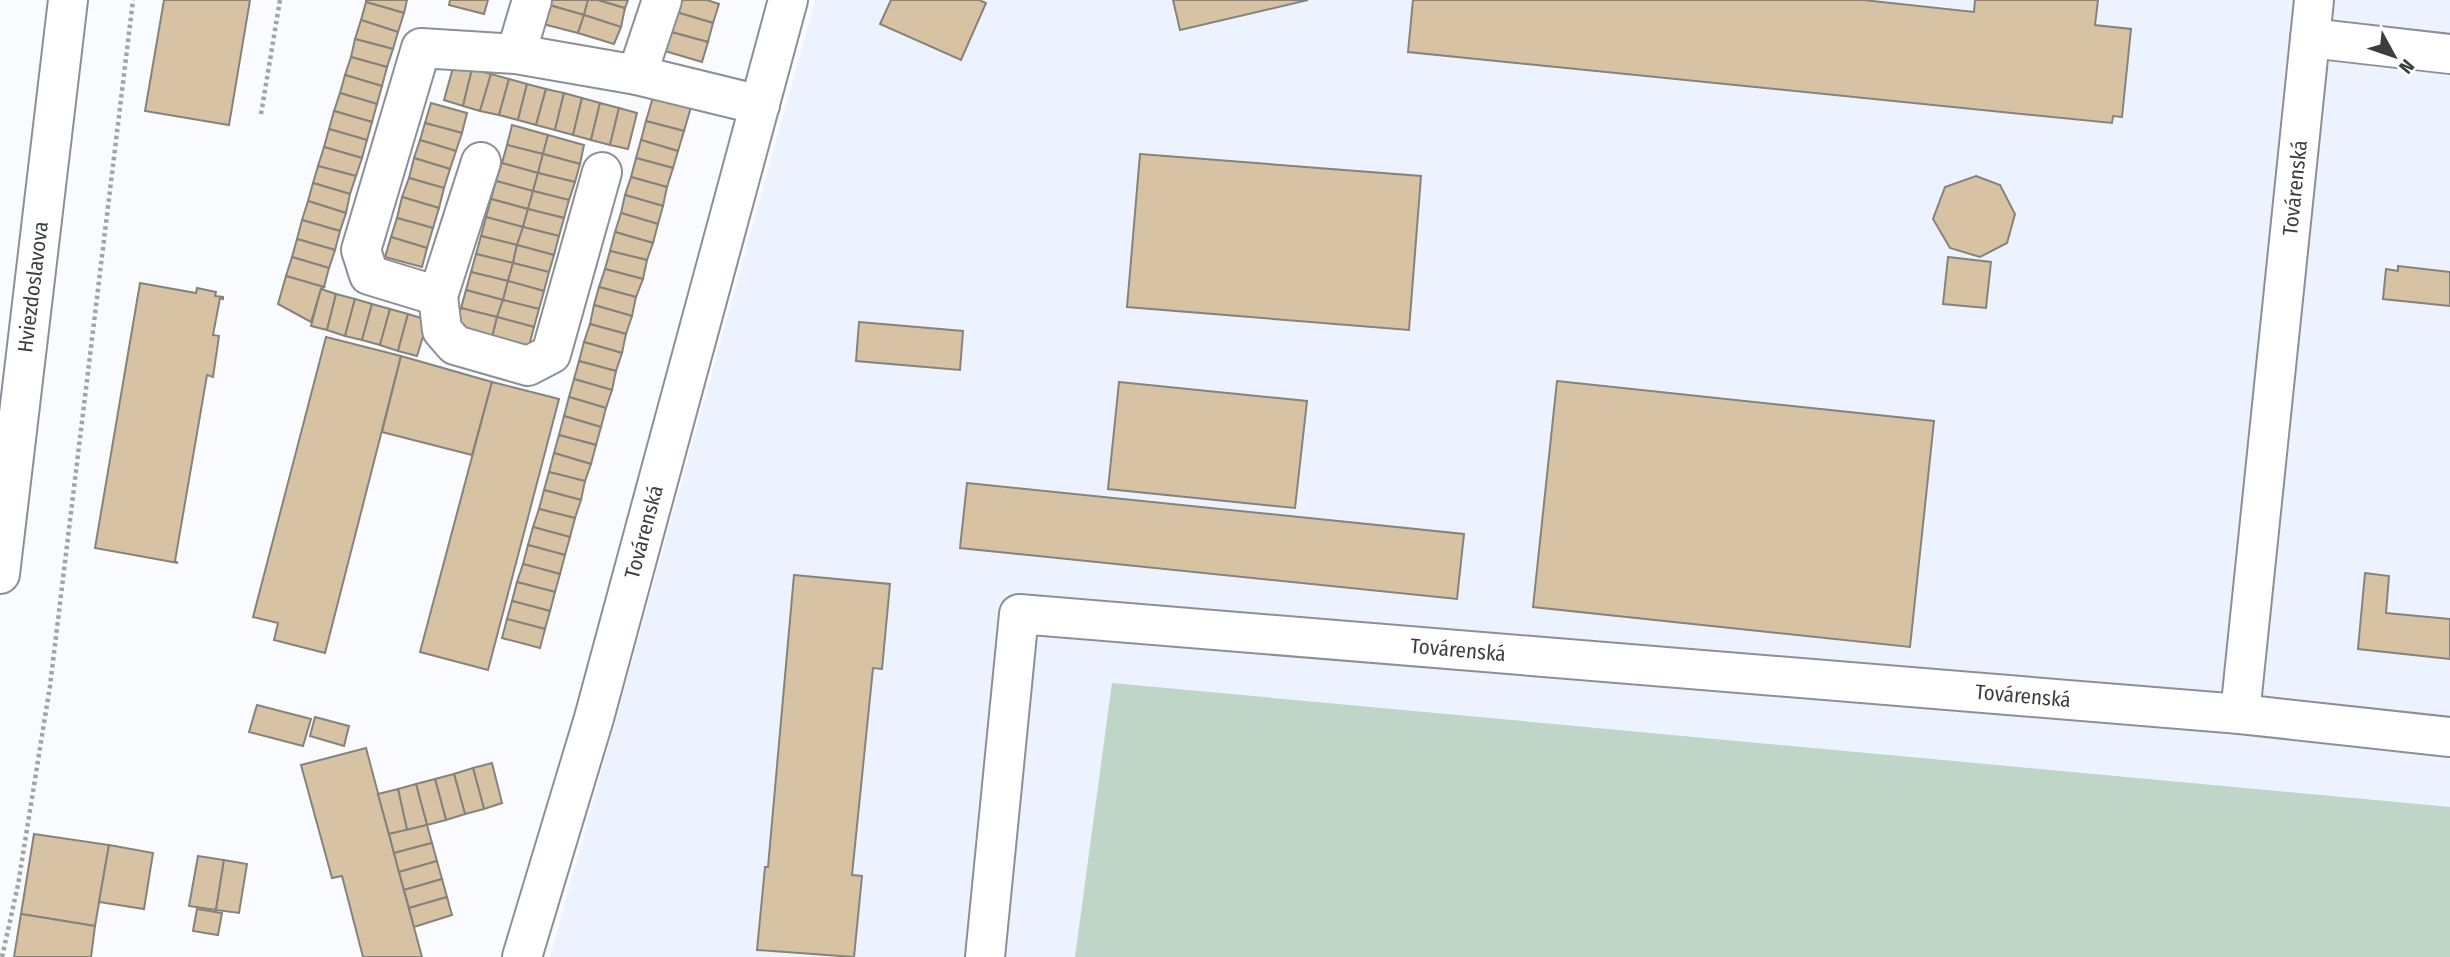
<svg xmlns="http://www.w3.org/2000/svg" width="2450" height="957" viewBox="0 0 2450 957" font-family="'Fira Sans Condensed',sans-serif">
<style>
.built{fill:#edf3fe}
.green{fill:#bed5c8}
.building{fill:#d7c3a4;stroke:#86827c;stroke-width:2}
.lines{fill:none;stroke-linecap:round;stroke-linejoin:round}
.minor-casing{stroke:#8c8f96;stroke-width:42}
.major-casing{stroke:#8c8f96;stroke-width:42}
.path{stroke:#a1a3a5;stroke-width:4.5;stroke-dasharray:3.5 3.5;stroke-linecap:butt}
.minor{stroke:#fff;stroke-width:38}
.major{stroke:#fff;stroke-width:38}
.labels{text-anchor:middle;stroke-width:6;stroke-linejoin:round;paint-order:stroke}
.street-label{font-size:21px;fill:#3b3d3f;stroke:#fff}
</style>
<rect width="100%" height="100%" fill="#fafbfe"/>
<polygon class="built" points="815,0 2450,0 2450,957 550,957"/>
<polygon class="green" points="1112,683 2450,807 2450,957 1075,957"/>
<g class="building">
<polygon points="164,0 250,0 229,125 145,111"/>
<polygon points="366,0 407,0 404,13 366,2"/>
<polygon points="450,0 488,0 484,14 449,5"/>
<polygon points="551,0 588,0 584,15 549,5"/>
<polygon points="588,0 598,0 625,8 621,27 584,15"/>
<polygon points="598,0 628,0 625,8"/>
<polygon points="679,0 707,0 719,4 713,23 676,12"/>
<polygon points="891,0 979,0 986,3 961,60 880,24"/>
<polygon points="1173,0 1308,0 1180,30"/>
<polygon points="1413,0 1863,0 1974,12 1975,0 2098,0 2095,25 2131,29 2122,117 2113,116 2112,123 1408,52"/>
<polygon points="366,2 404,13 398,32 361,20"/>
<polygon points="549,5 584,15 578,33 543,24"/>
<polygon points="676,12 713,23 708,42 671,32"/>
<polygon points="584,15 621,27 614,44 578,33"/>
<polygon points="361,20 398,32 393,49 355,39"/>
<polygon points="671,32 708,42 702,62 665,51"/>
<polygon points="355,39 393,49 387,67 351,57"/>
<polygon points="351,57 387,67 382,86 345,75"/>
<polygon points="454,64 472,69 463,106 444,100"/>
<polygon points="472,69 491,74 480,111 463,106"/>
<polygon points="491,74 509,79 499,115 480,111"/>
<polygon points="345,75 382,86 377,104 340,93"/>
<polygon points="509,79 527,84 518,120 499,115"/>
<polygon points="527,84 546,89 536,125 518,120"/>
<polygon points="546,89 564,93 555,130 536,125"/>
<polygon points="340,93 377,104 372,122 334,111"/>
<polygon points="564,93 582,98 573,135 555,130"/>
<polygon points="653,97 691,107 684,131 646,121"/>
<polygon points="582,98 600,103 591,140 573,135"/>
<polygon points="431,103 467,113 462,133 425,123"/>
<polygon points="600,103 619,108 610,145 591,140"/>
<polygon points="619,108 637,113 628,149 610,145"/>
<polygon points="334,111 372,122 367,140 329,129"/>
<polygon points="646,121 684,131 678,151 641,140"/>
<polygon points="425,123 462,133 456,151 420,140"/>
<polygon points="512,125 548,135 543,154 507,145"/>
<polygon points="329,129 367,140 362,158 324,147"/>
<polygon points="548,135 584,145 580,164 543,154"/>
<polygon points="420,140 456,151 450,169 414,158"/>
<polygon points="641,140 678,151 673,168 636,158"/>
<polygon points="507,145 543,154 538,173 502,163"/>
<polygon points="324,147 362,158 356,176 318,166"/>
<polygon points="543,154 580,164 575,182 538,173"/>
<polygon points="1140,154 1421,176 1409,330 1127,307"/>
<polygon points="414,158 450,169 444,188 409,178"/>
<polygon points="636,158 673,168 667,187 631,177"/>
<polygon points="502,163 538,173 533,191 496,181"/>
<polygon points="318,166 356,176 350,194 313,183"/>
<polygon points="538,173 575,182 569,200 533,191"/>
<polygon points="1976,176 2000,185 2015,214 2007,243 1980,257 1950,248 1933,219 1945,187"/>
<polygon points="631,177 667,187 663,206 625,195"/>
<polygon points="409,178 444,188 439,208 402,197"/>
<polygon points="496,181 533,191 528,209 491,199"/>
<polygon points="313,183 350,194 346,213 308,201"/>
<polygon points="533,191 569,200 564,218 528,209"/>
<polygon points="625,195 663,206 658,224 621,213"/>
<polygon points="402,197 439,208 433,228 397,218"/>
<polygon points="491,199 528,209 523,227 486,217"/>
<polygon points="308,201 346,213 340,231 302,220"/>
<polygon points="528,209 564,218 559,236 523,227"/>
<polygon points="621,213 658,224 653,243 615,232"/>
<polygon points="486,217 523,227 517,245 481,236"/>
<polygon points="397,218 433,228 427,248 391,237"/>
<polygon points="302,220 340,231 335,250 297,239"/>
<polygon points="523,227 559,236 554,255 517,245"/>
<polygon points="615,232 653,243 647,260 610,251"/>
<polygon points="481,236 517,245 513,263 476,254"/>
<polygon points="391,237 427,248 422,267 385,257"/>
<polygon points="297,239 335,250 329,268 292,257"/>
<polygon points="517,245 554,255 549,272 513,263"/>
<polygon points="610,251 647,260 643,279 605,269"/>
<polygon points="476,254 513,263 508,281 471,272"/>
<polygon points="292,257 329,268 324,287 286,276"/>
<polygon points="1948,257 1991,262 1986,308 1943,304"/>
<polygon points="513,263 549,272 544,291 508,281"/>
<polygon points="2398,266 2450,272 2450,306 2383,299 2386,269 2398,271"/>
<polygon points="605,269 643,279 636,297 599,287"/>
<polygon points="471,272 508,281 503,300 466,290"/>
<polygon points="286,276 324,287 321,289 311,322 278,304"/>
<polygon points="508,281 544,291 539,309 503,300"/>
<polygon points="140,283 196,293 197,288 216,292 215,296 223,297 223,299 220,298 213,335 219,336 213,377 207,375 175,561 178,563 95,548"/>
<polygon points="599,287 636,297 632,316 594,305"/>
<polygon points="321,289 336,294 327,330 311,326"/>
<polygon points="466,290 503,300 497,317 461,308"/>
<polygon points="336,294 355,299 345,336 327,330"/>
<polygon points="355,299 372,304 362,340 345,336"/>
<polygon points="503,300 539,309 534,327 497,317"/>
<polygon points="372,304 390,309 380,345 362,340"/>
<polygon points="594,305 632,316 626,334 590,324"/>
<polygon points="461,308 497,317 492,338 455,328"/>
<polygon points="390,309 408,314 398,351 380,345"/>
<polygon points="408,314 428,320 417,356 398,351"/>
<polygon points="497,317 534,327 529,346 492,338"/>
<polygon points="859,322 963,331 960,370 856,361"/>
<polygon points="590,324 626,334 622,353 584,342"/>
<polygon points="326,337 401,356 325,653 274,640 278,623 253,617"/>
<polygon points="584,342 622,353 616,371 579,361"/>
<polygon points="401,356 492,382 472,455 382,432"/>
<polygon points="579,361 616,371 612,390 574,379"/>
<polygon points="574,379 612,390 606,408 569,397"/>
<polygon points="1557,381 1934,421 1910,647 1533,607"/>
<polygon points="492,382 559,399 488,670 420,652"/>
<polygon points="1119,382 1307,401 1295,508 1108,489"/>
<polygon points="569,397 606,408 601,427 564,416"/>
<polygon points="564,416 601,427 596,445 559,435"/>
<polygon points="559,435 596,445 591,464 554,453"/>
<polygon points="554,453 591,464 585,481 549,472"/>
<polygon points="549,472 585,481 581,500 544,490"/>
<polygon points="967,483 1464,534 1457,599 960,548"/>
<polygon points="544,490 581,500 575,518 539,509"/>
<polygon points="539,509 575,518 570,537 533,527"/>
<polygon points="533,527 570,537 565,555 528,545"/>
<polygon points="528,545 565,555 560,574 523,564"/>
<polygon points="523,564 560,574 555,592 517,582"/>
<polygon points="2365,573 2389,576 2386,613 2450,619 2450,659 2358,649"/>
<polygon points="794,575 890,584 882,669 873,668 852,875 862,876 854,957 757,950 765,867 768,867"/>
<polygon points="517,582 555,592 550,611 512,601"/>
<polygon points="512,601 550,611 545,629 507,619"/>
<polygon points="507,619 545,629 540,648 502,638"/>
<polygon points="257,705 311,719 303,746 249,732"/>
<polygon points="315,717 349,726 344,746 310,736"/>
<polygon points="366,748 399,872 422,957 363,957 342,876 332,878 301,765"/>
<polygon points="492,763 502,803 484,809 473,768"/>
<polygon points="473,768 484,809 465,814 454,774"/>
<polygon points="454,774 465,814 446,820 435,779"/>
<polygon points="435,779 446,820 427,825 416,784"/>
<polygon points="416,784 427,825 407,830 398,789"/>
<polygon points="398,789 407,830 389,834 378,794"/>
<polygon points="427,825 432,843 394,853 389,834"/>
<polygon points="34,834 109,845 95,926 21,914"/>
<polygon points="432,843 437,861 399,872 394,853"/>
<polygon points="109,845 153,853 144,909 99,902"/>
<polygon points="198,856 224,860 216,910 189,906"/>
<polygon points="224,860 247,864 239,913 216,910"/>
<polygon points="437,861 442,879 404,890 399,872"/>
<polygon points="442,879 447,897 409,908 404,890"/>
<polygon points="447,897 452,915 414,927 409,908"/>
<polygon points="197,909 222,913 218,935 193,931"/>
<polygon points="21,914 95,926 91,957 14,957"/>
</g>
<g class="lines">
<g class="minor-casing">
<g id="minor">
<polyline points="2314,0 2240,714 2450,737"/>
<polyline points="2310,38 2450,54"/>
<polyline points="516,54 532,0"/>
<polyline points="637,75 662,0"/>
<polyline points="481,162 438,296 369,275 361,250 421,48 516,54 637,75 760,105"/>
<polyline points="438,296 442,330 455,345 528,366 551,354 602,172"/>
<polyline points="522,957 594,718 788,0"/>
<polyline points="985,957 1019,614 2240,714"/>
</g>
</g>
<g class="major-casing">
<polyline id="major" points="0,574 68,0"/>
</g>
<g class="path">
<polyline points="261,114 280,0"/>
<polyline points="2,957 18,885 50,686 133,0"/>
</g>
<use href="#minor" class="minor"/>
<use href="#major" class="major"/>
</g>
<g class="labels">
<g class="street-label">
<text transform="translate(2295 188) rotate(-84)" y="7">Továrenská</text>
<text transform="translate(33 287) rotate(-83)" y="7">Hviezdoslavova</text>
<text transform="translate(644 532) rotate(-75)" y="7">Továrenská</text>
<text transform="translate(1458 650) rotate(5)" y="7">Továrenská</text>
<text transform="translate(2023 696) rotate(5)" y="7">Továrenská</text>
</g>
</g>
<g transform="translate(2394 56) rotate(130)" stroke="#ffffff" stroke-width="5" paint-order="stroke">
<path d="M0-5L12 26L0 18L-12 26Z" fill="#3b3d3f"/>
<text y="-10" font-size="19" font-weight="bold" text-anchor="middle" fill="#3b3d3f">N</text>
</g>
</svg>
